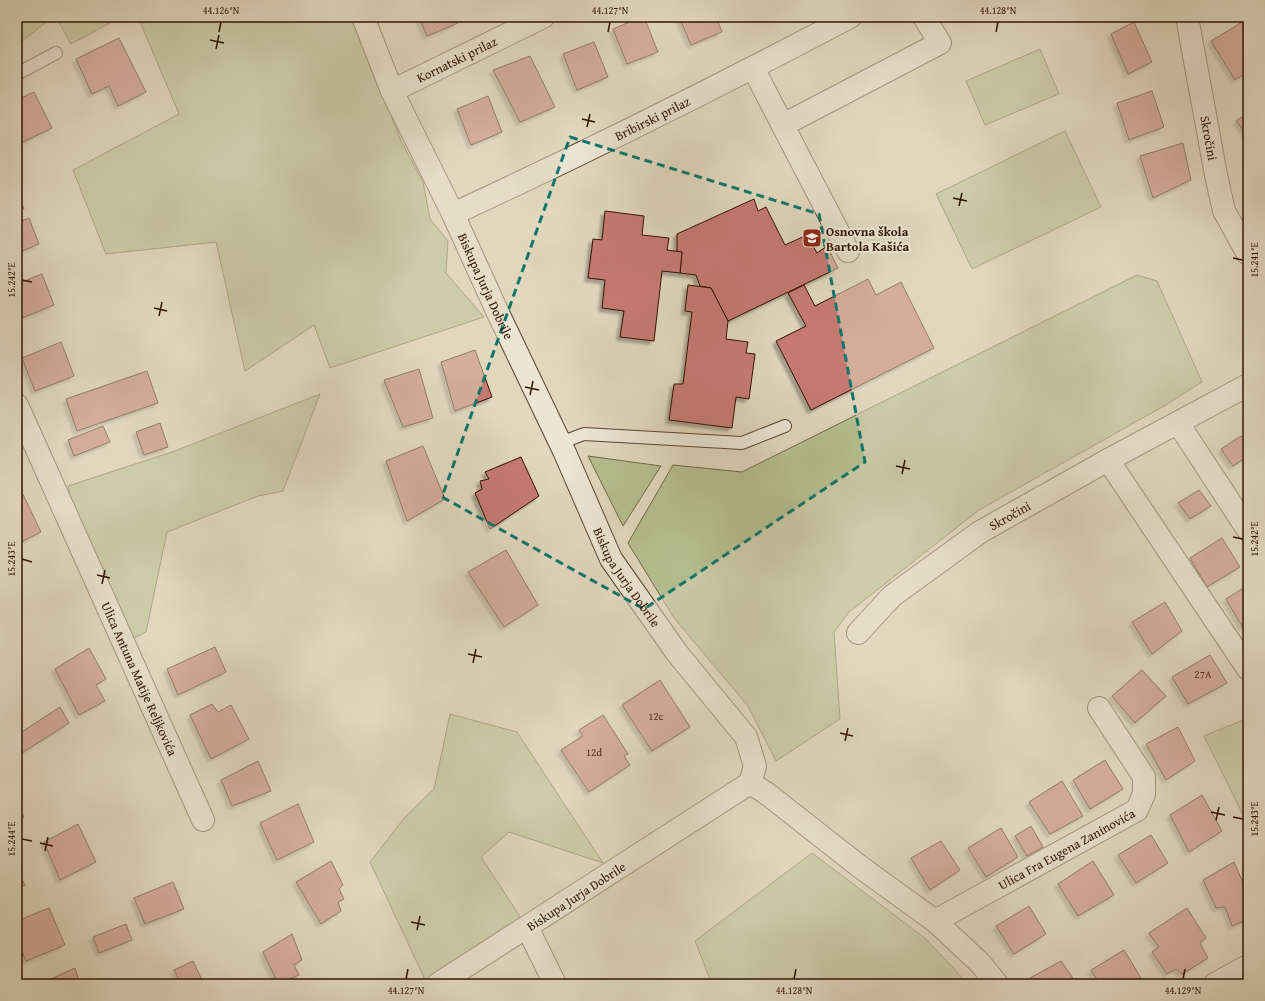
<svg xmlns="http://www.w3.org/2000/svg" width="1265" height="1001" viewBox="0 0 1265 1001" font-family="'Gentium Book Plus',serif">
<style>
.green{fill:#b4be90;stroke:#726848}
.building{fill:#c67a72;stroke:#311300;filter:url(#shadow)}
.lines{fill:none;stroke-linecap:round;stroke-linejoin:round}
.service-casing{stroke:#5d442f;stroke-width:14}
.minor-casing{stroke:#5d442f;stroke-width:24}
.service{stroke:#ebe5d4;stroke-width:12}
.minor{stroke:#ebe5d4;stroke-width:22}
.marked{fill:none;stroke:#0f766e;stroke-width:3;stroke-dasharray:8 5;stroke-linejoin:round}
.ticks{fill:none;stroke:#311300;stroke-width:1.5}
.labels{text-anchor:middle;stroke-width:4;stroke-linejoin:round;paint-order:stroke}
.number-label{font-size:11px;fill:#562d1c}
.street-label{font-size:13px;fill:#311300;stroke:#ebe5d4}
.poi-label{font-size:13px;font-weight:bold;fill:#311300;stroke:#ebe5d4;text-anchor:start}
.neatline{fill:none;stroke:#311300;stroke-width:1.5}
.ticks-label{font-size:10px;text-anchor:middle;fill:#311300}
</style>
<defs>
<filter id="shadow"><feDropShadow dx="-3.5" dy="3.5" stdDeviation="1" flood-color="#0004"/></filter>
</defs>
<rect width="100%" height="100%" fill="#e0d7bd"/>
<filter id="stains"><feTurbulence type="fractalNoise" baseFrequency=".005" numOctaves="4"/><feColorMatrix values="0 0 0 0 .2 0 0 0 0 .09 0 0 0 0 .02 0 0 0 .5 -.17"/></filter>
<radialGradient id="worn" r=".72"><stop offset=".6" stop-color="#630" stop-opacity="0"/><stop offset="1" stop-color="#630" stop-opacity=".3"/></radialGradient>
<g class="green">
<polygon points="17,17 53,17 17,45"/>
<polygon points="56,17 121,17 71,44"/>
<polygon points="138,17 353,17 401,141 423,182 430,219 448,241 446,273 484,317 330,368 314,325 245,371 216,242 106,254 73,170 179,114"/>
<polygon points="1040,49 1059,94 985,125 966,81"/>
<polygon points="1065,131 1101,207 972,269 936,194"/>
<polygon points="1137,275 1157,281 1202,382 1164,406 979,510 849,612 834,632 840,719 776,761 748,706 674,618 628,543 673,465 742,472"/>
<polygon points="320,394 283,491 258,496 167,532 146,632 128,641 77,529 68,486 175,451"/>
<polygon points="588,456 661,466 623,526"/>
<polygon points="450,714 517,732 603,863 509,832 481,857 527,927 438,984 427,984 370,862 405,817 434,789"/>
<polygon points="1248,718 1248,825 1204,736"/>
<polygon points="812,853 926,939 968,984 712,984 695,941"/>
</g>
<g class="building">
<polygon points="419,17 455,17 458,23 427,36"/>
<polygon points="641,17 644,17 658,52 627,64 613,29"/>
<polygon points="679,17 716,17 722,32 691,45"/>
<polygon points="1244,21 1248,27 1248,72 1235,80 1211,41"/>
<polygon points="1134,22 1152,62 1128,74 1111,34"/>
<polygon points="119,38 146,92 118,106 109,86 92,94 76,59"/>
<polygon points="594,42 608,77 577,90 563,54"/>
<polygon points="530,56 555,107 520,122 493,70"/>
<polygon points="1152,91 1164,127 1129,140 1117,103"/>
<polygon points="34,92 52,128 17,145 17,100"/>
<polygon points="488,96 502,132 471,145 457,109"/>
<polygon points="1248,113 1248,136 1236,121"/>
<polygon points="1183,143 1191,180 1153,198 1140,156"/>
<polygon points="17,192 24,209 17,212"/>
<polygon points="754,199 758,211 766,207 785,245 807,235 817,253 827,246 838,268 728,321 711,288 700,286 696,275 680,273 682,252 677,251 677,234"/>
<polygon points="605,211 644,216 642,235 669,238 667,250 682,252 680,273 662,271 654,341 620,337 624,311 602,308 605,280 588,278 593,239 602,240"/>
<polygon points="29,218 39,244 17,253 17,223"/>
<polygon points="42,274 54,305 17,320 17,284"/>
<polygon points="868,279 876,295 901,282 934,348 811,410 776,341 806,326 788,293 804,285 815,306"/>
<polygon points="688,285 711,288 728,321 726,339 748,342 746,353 755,354 749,399 736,397 732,428 669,420 674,384 683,384 692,312 685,311"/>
<polygon points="61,342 74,376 35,391 22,358"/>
<polygon points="475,350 492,397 455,411 441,362"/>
<polygon points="419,369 433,418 403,427 384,380"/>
<polygon points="147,371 158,403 77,431 66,399"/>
<polygon points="160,423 168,447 144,455 136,432"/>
<polygon points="103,426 110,442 74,456 68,440"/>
<polygon points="1241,436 1248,444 1248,456 1233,466 1221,449"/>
<polygon points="423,446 445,499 407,521 386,461"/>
<polygon points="521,457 539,496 490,529 475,493 482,489 480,481 489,479 485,472"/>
<polygon points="17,482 41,532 17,544"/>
<polygon points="1199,490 1211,506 1190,519 1178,503"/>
<polygon points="1222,538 1240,567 1207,587 1190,558"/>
<polygon points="506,550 538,605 504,627 468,572"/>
<polygon points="1248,585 1248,625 1243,628 1226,599"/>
<polygon points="1165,602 1182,631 1152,654 1132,622"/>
<polygon points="215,647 226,672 178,695 167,669"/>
<polygon points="89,648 106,679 96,685 105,701 79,715 55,669"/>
<polygon points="1210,655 1227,683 1188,704 1172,677"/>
<polygon points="1142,670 1166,696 1135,723 1112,696"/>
<polygon points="660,680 690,727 652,751 622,705"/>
<polygon points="212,704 218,712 231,705 249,739 211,759 190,715"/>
<polygon points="60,707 69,723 17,756 17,735"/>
<polygon points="603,715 628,754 624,756 630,765 589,792 561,750 583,736 579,730"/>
<polygon points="1178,727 1195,761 1166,780 1146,744"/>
<polygon points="1105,760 1123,789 1090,809 1073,780"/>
<polygon points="258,761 271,791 232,806 221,780"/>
<polygon points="1062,781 1083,816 1050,834 1029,802"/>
<polygon points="1202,795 1222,831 1189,852 1170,815"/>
<polygon points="298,804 314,842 277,860 260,823"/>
<polygon points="17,805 24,817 17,821"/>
<polygon points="78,824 96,862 60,880 44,842"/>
<polygon points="1031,826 1043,847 1027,856 1015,836"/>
<polygon points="1001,828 1018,857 986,877 968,848"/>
<polygon points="1151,835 1168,863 1136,883 1118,855"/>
<polygon points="941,841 960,870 930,890 911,858"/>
<polygon points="331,861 343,885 339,889 344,899 338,902 341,911 321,924 296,882"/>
<polygon points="1093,861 1114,895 1078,916 1058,884"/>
<polygon points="1234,862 1248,894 1248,919 1232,926 1225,907 1216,908 1203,880"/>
<polygon points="17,870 25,885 17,890"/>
<polygon points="173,882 184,909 145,924 134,898"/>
<polygon points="1029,906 1046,934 1014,954 996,926"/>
<polygon points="49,908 65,945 26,961 17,940 17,921"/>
<polygon points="1187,908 1206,938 1200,943 1208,958 1182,974 1176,969 1167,974 1152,952 1159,947 1149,933"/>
<polygon points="126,924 132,940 99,953 93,937"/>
<polygon points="292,934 302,960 294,965 299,975 278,984 263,952"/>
<polygon points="1124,950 1141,978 1132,984 1100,984 1091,970"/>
<polygon points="193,961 204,984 181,984 174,970"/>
<polygon points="1061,961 1077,984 1034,984 1030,978"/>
<polygon points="75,968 80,984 40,984"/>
</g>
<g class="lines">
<g class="service-casing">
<g id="service">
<polyline points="17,74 56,53"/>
<polyline points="560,443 584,434 742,443 785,426"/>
</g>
</g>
<g class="minor-casing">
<g id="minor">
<path id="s1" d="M363,17L392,91L453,214L498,313L565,453L611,559L677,653L746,737L755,766L750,783L438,984"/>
<path id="s2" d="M1187,17L1216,175L1224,211L1248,254"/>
<polyline points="753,68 848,251"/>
<path id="s3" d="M392,91L543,17"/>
<polyline points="783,125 940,43 924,17"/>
<path id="s4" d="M453,214C587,152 719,86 850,17"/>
<path id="s5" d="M17,405L203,820"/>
<polyline points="1178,423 1248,530"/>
<polyline points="1108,460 1248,669"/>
<path id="s6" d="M858,633L892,596L980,532L1108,460L1248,385"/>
<polyline points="750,783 766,793 859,866 935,921 980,963 997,984"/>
<path id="s7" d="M935,921L1137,810L1144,794V777L1099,708"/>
<polyline points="527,927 555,984"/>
<polyline points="1215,984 1248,966"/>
</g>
</g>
<use href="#service" class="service"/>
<use href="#minor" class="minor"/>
</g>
<path d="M0 0H1265V1001H0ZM570,137L819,214L865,462L644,609L442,497Z" fill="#e0d7bd" fill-opacity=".55" fill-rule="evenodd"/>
<path class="marked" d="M570,137L819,214L865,462L644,609L442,497Z"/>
<path class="ticks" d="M219,32L221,22M608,32L610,22M996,32L998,22M210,40L224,43M216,49L219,35M582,119L595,122M587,127L590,114M953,198L967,201M959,206L962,193M1233,258L1243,260M22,280L32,282M154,308L167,311M159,316L162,302M525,387L539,390M530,395L533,381M896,466L910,469M902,474L905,460M1233,537L1243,539M22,559L32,562M97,575L110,578M102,584L105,570M468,654L482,657M473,663L476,649M840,733L853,736M845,741L848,728M1211,812L1225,815M1233,817L1243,819M1216,820L1219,807M22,839L32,841M40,843L53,846M45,851L48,837M411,922L425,925M417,930L420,916M406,979L408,969M794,979L796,969M1183,979L1185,969"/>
<defs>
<g id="school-square" transform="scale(1)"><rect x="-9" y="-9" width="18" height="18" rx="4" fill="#8f2418" stroke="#ebe5d4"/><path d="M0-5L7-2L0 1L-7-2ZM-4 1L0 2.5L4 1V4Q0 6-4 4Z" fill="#fff"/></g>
</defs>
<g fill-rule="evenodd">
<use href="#school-square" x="812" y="238"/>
</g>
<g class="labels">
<g class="number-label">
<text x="1203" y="678">27A</text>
<text x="656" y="720">12c</text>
<text x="594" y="756">12d</text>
</g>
<g class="street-label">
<text dy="5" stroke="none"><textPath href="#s3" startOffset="72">Kornatski prilaz</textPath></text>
<text dy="5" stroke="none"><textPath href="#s4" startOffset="221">Bribirski prilaz</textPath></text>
<text dy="5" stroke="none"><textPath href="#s2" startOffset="123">Skročini</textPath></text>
<text dy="5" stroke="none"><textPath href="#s1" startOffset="296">Biskupa Jurja Dobrile</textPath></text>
<text dy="5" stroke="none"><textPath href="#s6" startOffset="193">Skročini</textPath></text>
<text dy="5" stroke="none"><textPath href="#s1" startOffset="620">Biskupa Jurja Dobrile</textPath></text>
<text dy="5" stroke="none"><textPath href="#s5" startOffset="300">Ulica Antuna Matije Reljkovića</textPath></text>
<text dy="5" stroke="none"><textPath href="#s7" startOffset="150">Ulica Fra Eugena Zaninovića</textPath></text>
<text transform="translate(576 896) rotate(-33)" y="5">Biskupa Jurja Dobrile</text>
</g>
<g class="poi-label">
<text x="826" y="236">Osnovna škola<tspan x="826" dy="15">Bartola Kašića</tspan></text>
</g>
</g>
<rect width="1265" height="1001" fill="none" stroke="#e0d7bd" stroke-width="44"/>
<rect x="22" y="22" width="1221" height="957" class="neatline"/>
<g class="ticks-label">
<text x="221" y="14">44.126°N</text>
<text x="610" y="14">44.127°N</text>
<text x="998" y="14">44.128°N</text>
<text transform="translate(1254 260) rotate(-90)" y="4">15.241°E</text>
<text transform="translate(11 280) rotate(-90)" y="4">15.242°E</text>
<text transform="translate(1254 539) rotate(-90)" y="4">15.242°E</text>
<text transform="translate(11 559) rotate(-90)" y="4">15.243°E</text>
<text transform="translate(1254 819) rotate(-90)" y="4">15.243°E</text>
<text transform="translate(11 839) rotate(-90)" y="4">15.244°E</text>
<text x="406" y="994">44.127°N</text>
<text x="794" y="994">44.128°N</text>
<text x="1183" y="994">44.129°N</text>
</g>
<rect width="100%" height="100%" filter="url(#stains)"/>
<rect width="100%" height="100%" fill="url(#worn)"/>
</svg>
